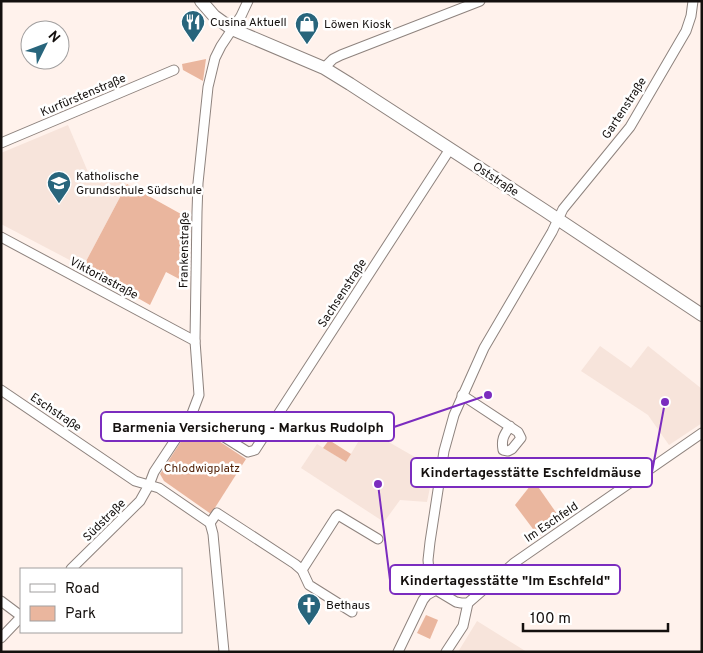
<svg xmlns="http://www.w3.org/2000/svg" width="703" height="653" viewBox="0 0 703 653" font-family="Overpass,sans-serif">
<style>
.built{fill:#f7e4db}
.green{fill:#eab69e}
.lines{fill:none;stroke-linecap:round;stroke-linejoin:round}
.street-casing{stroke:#8e837e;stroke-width:11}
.secondary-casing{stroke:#8e837e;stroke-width:14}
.street{stroke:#fff;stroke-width:9}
.secondary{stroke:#fff;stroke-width:12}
.labels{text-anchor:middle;stroke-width:5;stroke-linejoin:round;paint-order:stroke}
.poi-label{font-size:12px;fill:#14100e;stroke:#fff;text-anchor:start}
.street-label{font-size:12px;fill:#14100e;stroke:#fff}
.park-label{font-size:12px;fill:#501f04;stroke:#fff}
.leader{fill:none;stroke:#7b2cbf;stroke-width:2}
.callout-dot{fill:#7b2cbf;stroke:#fff;stroke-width:2}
.callout{fill:#fff;stroke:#7b2cbf;stroke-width:2}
.callout-label{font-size:14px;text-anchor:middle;font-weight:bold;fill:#14100e}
</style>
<rect width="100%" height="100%" fill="#fff2ec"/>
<g class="built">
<polygon points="68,125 88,172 95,169 127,184 83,267 1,224 1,153"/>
<polygon points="600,346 631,368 648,346 702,389 702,423 669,445 648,415 581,371"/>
<polygon points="366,429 434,468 427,502 400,500 384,522 301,468 317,444 346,462"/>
<polygon points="477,621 527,652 458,652"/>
</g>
<g class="green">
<polygon points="206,59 203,81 183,70 182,64"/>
<polygon points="127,184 181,214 183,281 166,272 150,305 83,267"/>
<polygon points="196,426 246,459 211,514 164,481 160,474 189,429"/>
<polygon points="329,440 351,454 346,462 323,448"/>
<polygon points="534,481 562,521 539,537 515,505"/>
<polygon points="426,615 438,620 430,639 417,633"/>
</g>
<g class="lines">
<g class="street-casing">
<g id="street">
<polyline points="693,1 691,16 686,31 630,127 563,209 552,232 484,348 454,415 444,451 430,542 428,560 429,571 431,581 436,590 456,602 461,603 468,603 514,563 527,554 702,433"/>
<polyline points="324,68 333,59 341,55 480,1"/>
<polyline points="1,143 174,70"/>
<polyline points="1,237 195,341"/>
<polyline points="1,390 135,481 159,488 210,523"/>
<path d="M462,395L518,432L521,438L512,449L508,451L503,450C501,439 504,435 510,426"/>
<polyline points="191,416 248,452 255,450 450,149"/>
<polyline points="210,523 217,513 295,564 302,570 309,585 352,612"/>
<polyline points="210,523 213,534 224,652"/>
<polyline points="71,569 140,501 149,485 154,472 191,416 199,395 195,341 197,212 198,183 208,87 215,58 221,46 241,16 248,1"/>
<polyline points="302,570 336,517 338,515 378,539"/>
<polyline points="1,601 21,616"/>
<polyline points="1,638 21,617"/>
<polyline points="398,652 423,600 427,595 436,590"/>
<polyline points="446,652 463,626 468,603"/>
</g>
</g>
<g class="secondary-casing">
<polyline id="secondary" points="201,1 214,16 232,29 324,68 350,84 544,210 702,315"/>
</g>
<use href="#street" class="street"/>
<use href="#secondary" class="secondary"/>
</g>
<defs>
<g id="restaurant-pin" transform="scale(1.25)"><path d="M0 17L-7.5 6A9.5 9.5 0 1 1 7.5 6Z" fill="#28657c" stroke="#fff"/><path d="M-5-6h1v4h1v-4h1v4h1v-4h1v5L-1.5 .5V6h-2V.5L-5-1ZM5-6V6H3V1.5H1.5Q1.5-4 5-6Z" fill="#fff"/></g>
<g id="shop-pin" transform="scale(1.25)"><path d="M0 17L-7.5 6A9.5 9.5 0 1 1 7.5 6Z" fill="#28657c" stroke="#fff"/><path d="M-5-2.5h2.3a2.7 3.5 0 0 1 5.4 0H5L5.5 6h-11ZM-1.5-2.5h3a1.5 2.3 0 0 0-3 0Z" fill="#fff"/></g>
<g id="school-pin" transform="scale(1.25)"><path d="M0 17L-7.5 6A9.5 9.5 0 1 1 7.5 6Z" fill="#28657c" stroke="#fff"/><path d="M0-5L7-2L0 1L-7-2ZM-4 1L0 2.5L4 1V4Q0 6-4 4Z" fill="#fff"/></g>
<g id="church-pin" transform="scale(1.25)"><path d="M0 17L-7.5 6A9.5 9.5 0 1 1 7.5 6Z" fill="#28657c" stroke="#fff"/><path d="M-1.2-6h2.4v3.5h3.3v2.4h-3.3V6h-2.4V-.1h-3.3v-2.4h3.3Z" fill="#fff"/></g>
</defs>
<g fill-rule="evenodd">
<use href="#restaurant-pin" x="193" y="22"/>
<use href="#shop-pin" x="307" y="24"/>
<use href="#school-pin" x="59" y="183"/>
<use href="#church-pin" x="309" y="605"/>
</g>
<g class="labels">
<g class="poi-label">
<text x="210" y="26">Cusina Aktuell</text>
<text x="324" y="28">Löwen Kiosk</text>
<text x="76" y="180">Katholische<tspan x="76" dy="14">Grundschule Südschule</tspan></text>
<text x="326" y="609">Bethaus</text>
</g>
<g class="street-label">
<text transform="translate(83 95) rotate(-23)" y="4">Kurfürstenstraße</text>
<text transform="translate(624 108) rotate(-57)" y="4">Gartenstraße</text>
<text transform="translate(496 179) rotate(33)" y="4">Oststraße</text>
<text transform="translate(184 250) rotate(-89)" y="4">Frankenstraße</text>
<text transform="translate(104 278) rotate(28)" y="4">Viktoriastraße</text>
<text transform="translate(342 293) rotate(-57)" y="4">Sachsenstraße</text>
<text transform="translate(56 412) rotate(34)" y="4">Eschstraße</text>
<text transform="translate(104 520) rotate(-45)" y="4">Südstraße</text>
<text transform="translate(551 522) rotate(-34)" y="4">Im Eschfeld</text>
</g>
<g class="park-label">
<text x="202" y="472">Chlodwigplatz</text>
</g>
</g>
<path class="leader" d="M488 395L394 427M665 402L652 472M378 484L390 580"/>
<g class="callout-dot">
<circle cx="488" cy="395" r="5"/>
<circle cx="665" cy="402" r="5"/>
<circle cx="378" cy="484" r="5"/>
</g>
<g class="callout">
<rect x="101" y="412" width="293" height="29" rx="5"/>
<rect x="411" y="458" width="241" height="29" rx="5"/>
<rect x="390" y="565" width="230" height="29" rx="5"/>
</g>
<g class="callout-label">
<text x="248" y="432">Barmenia Versicherung - Markus Rudolph</text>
<text x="531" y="477">Kindertagesstätte Eschfeldmäuse</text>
<text x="505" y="585">Kindertagesstätte "Im Eschfeld"</text>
</g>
<rect width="703" height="653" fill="none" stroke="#14100e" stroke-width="5"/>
<rect x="20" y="568" width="162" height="65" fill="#ffffff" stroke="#a19f9f"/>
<rect x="30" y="584" width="25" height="8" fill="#ffffff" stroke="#a19f9f"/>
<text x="65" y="593" font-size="15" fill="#14100e">Road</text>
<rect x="30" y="606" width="25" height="15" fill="#eab69e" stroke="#a19f9f"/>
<text x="65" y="618" font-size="15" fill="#14100e">Park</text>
<g transform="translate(45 45) rotate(48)"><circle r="24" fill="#ffffff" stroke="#a19f9f"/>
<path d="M0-4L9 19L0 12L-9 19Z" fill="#28657c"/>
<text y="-8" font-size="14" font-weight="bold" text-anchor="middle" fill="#14100e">N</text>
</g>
<path d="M523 623v8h145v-8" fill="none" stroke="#14100e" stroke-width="2.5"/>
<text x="530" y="623" font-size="15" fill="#14100e" stroke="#ffffff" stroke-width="4" paint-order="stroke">100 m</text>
</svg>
